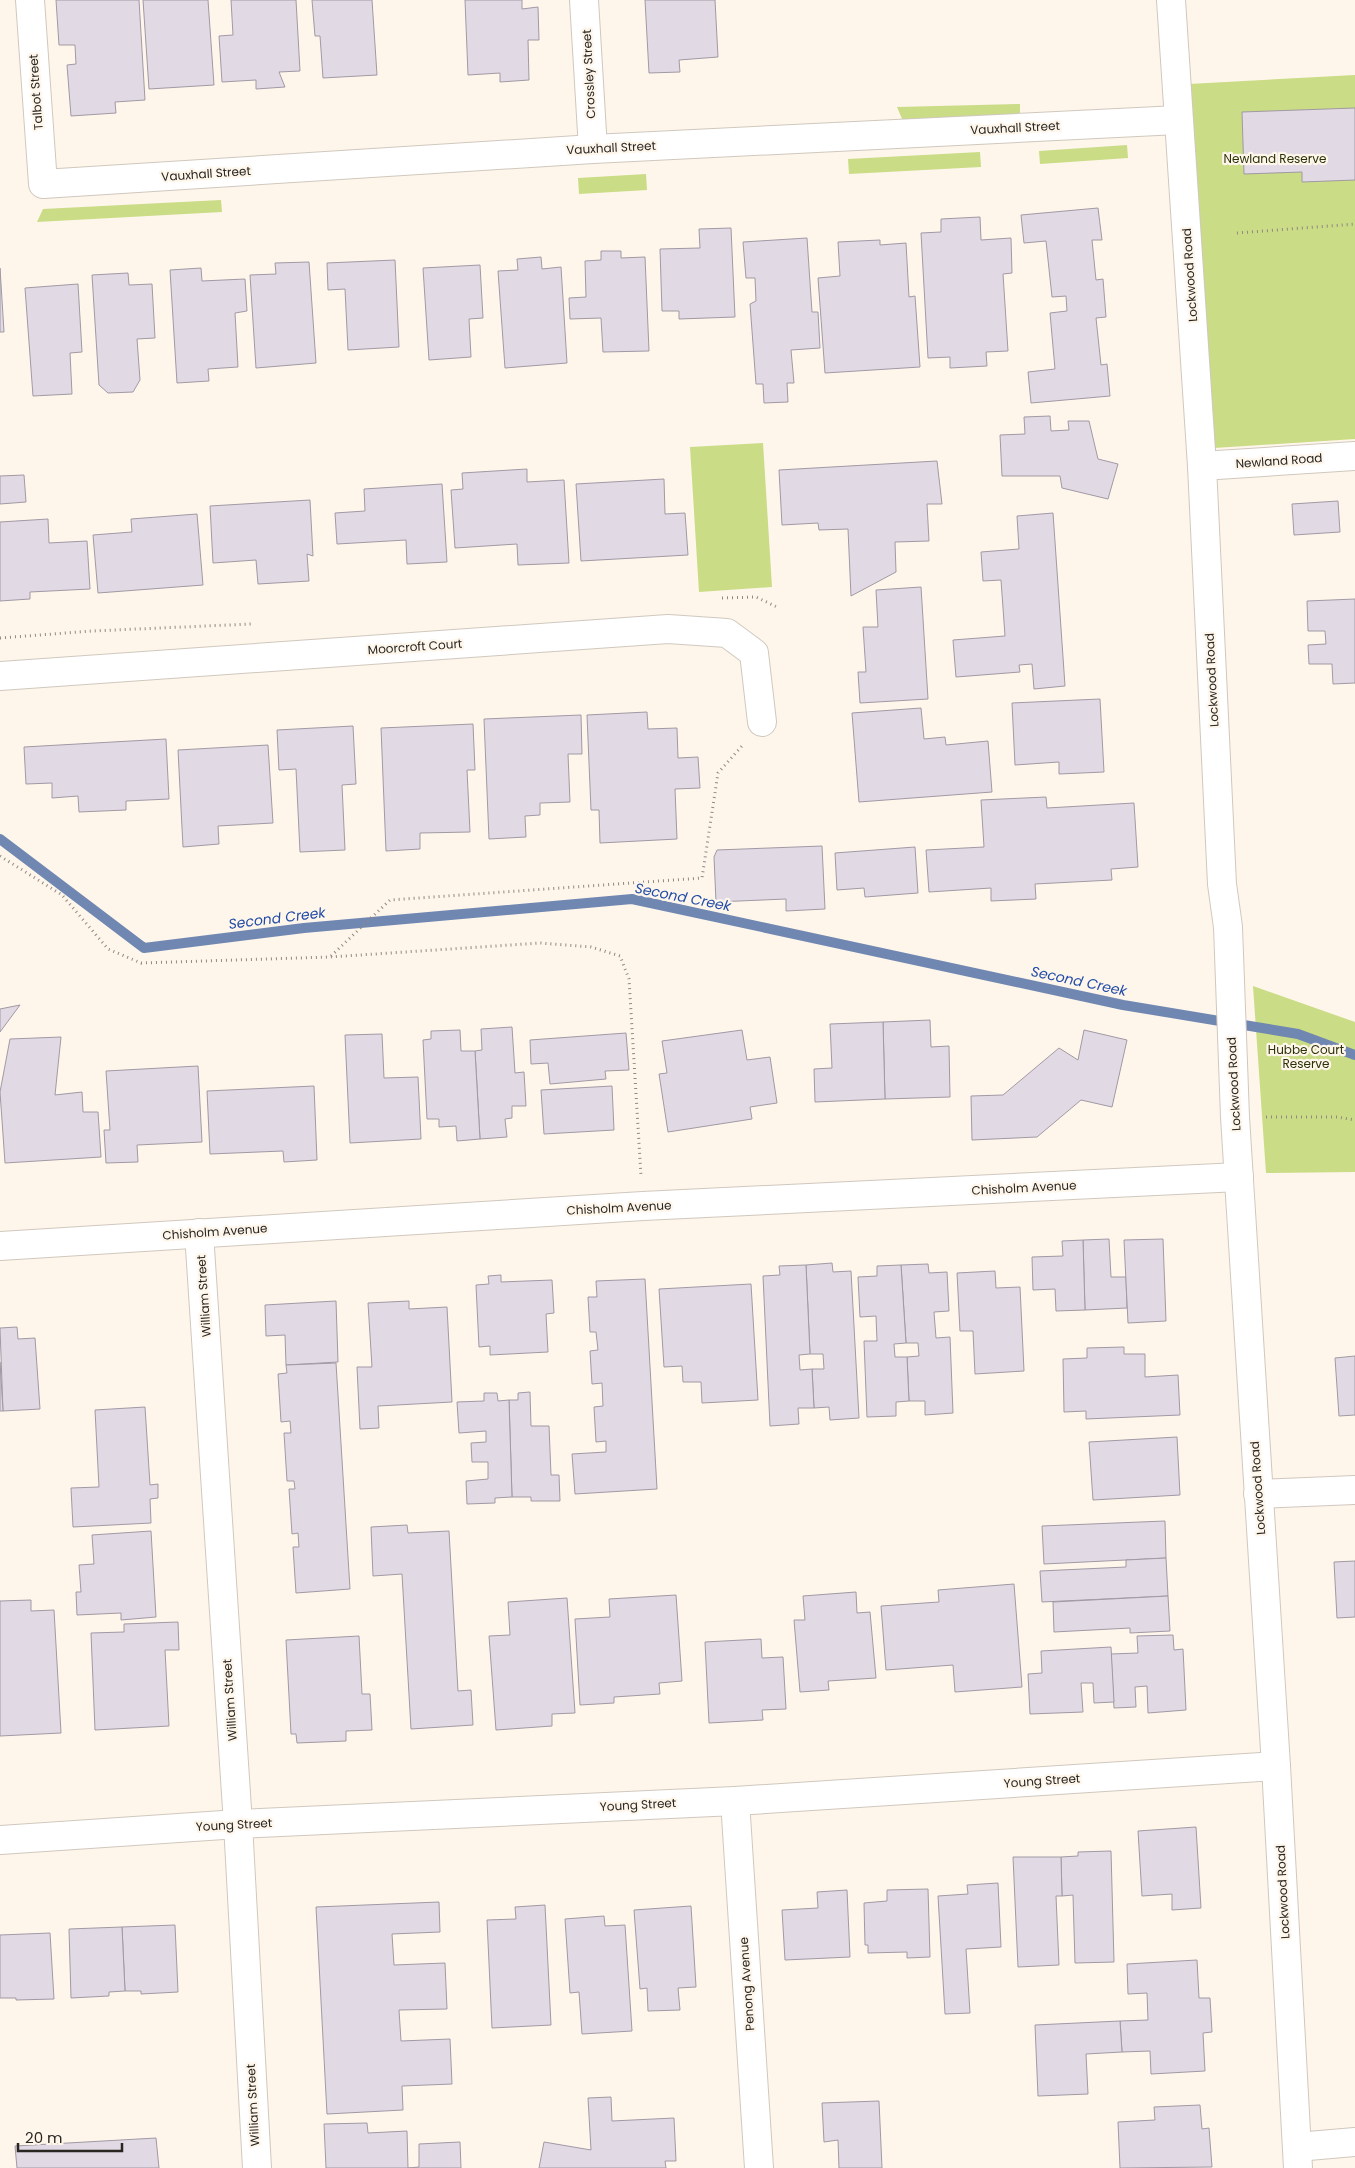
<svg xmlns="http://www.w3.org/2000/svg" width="1355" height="2168" viewBox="0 0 1355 2168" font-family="Poppins,sans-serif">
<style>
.green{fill:#cadc85}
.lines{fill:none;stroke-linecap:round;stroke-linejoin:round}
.stream{stroke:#7087b2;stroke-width:10}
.building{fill:#e1d9e4;stroke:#a199a4}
.minor-casing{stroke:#d0c8be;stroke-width:30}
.path{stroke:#8f8982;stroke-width:3;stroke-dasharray:1 4;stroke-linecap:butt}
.minor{stroke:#fff;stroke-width:28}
.labels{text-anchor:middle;stroke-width:4.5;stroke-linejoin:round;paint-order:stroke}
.street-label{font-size:12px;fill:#292622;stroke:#fef6eb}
.park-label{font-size:12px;fill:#2b3208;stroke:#fef6eb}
.water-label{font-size:14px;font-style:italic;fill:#224ca7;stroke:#fef6eb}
</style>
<rect width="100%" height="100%" fill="#fef6eb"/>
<g class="green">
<polygon points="1355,75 1355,439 1214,448 1189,84"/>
<polygon points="1020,104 1020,115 903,121 897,107"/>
<polygon points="1127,145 1128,158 1040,164 1039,151"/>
<polygon points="980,152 981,167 849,174 848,159"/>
<polygon points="646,174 647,190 579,194 578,178"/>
<polygon points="221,200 222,212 37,222 43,209"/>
<polygon points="763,443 772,587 699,592 690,447"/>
<polygon points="1253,986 1355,1022 1355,1172 1266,1173"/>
</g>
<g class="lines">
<polyline class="stream" points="0,839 144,948 304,928 632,899 1123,1005 1298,1034 1355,1055"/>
</g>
<g class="building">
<polygon points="56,0 139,0 145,100 115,102 116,113 71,116 67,65 76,64 75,45 59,45"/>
<polygon points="143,0 208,0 214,85 149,89"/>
<polygon points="231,0 296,0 300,71 279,72 285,87 256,89 256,80 222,82 219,36 233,35"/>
<polygon points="312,0 372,0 377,75 323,78 320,36 315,36"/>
<polygon points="465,0 522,0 522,9 538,7 539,40 528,40 529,80 500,82 500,73 468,75"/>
<polygon points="645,0 715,0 718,57 679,60 680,72 649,73"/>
<polygon points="1355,108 1355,180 1302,182 1302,172 1244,174 1242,112"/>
<polygon points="1098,208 1102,240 1092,240 1096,280 1103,279 1106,317 1096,318 1101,365 1107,364 1110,396 1031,403 1028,372 1055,369 1050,313 1067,311 1066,296 1052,297 1046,241 1024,243 1021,215"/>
<polygon points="980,217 981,240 1011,238 1012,273 1003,274 1008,351 986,352 987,366 950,368 950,357 928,358 921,233 941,232 941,219"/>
<polygon points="731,228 735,317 679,319 679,311 662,311 660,249 700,248 699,229"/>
<polygon points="807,238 812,312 818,312 820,348 791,350 794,383 787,383 788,402 764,403 763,384 756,384 750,304 756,301 755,278 746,278 743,242"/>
<polygon points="880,240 880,245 906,243 909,297 915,296 920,367 825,373 818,278 840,276 838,242"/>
<polygon points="601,251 621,251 621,258 645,257 649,351 603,352 601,318 570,319 569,298 586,297 585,261 601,260"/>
<polygon points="541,257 542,269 561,267 567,363 505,368 498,271 518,270 517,259"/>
<polygon points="395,260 399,347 348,350 345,289 328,290 327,263"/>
<polygon points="309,262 316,363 256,368 250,275 276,274 275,263"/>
<polygon points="480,265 483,318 469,319 471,357 429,360 423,268"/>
<polygon points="0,268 4,332 0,332"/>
<polygon points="201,268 202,281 245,279 247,311 235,313 238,367 208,369 209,381 177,383 170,270"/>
<polygon points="128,273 129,285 152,284 155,338 137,339 140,380 133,392 108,393 99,385 92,275"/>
<polygon points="78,284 82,352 70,353 72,394 33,396 25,288"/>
<polygon points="1050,416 1051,431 1069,430 1068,421 1089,421 1098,459 1118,464 1108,499 1062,488 1060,476 1002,476 1000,435 1025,434 1024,417"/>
<polygon points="937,461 942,504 927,504 929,541 895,542 896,572 851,596 848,529 819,530 818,523 782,525 779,470"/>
<polygon points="527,469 527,482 564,480 569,563 518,565 517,544 455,548 451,490 463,489 462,473"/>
<polygon points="24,475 26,502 0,504 0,476"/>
<polygon points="664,479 665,514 685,513 688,555 581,561 576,484"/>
<polygon points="442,484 447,562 407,564 406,540 337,544 335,513 365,511 364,489"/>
<polygon points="310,500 313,556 307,554 309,581 258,584 256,560 213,563 210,506"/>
<polygon points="1338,501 1340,532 1294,535 1292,504"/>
<polygon points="1053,513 1065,686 1034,689 1032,664 1019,665 1020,672 956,677 953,640 1005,636 1001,580 983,581 981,552 1019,549 1017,516"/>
<polygon points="197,514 203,585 98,593 93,535 132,532 131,519"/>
<polygon points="48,519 49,543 87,541 90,589 30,592 30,599 0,601 0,522"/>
<polygon points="921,587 928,699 860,703 858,672 866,672 863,627 878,627 876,590"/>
<polygon points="1355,599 1355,683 1333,684 1332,664 1309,664 1308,645 1326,644 1325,631 1308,631 1307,601"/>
<polygon points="1100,699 1104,772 1059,774 1059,762 1015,765 1012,703"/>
<polygon points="921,708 924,739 945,737 946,745 988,741 992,792 859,802 852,713"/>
<polygon points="647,712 648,729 677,728 678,758 698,757 700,788 675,789 677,839 600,843 599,810 591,810 587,715"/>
<polygon points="581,715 582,754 568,754 570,802 540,803 540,815 525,816 526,837 489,839 484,719"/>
<polygon points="473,724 475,770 467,770 470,832 420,833 420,849 386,851 381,728"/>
<polygon points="353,726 356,784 342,785 345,850 300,852 296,769 279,770 277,730"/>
<polygon points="166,739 169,799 126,801 126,810 79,812 78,796 52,798 52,783 26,784 24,747"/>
<polygon points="268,745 273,823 218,826 219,844 183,847 178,750"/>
<polygon points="1046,797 1047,808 1134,803 1138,867 1111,869 1112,880 1035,884 1036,899 991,901 991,888 929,892 926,850 984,847 981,800"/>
<polygon points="822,846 825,909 786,911 786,899 716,902 714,857 717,850"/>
<polygon points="915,847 918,893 865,897 864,888 837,890 835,853"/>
<polygon points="20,1005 0,1032 0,1009"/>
<polygon points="930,1020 931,1047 949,1046 950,1097 885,1099 883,1022"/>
<polygon points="883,1022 885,1099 815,1102 814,1069 832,1068 830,1024"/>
<polygon points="512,1027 515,1073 524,1072 526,1106 512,1106 512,1118 505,1119 507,1137 480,1139 475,1051 482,1050 481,1029"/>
<polygon points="460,1030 461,1051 475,1051 480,1139 457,1141 456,1126 439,1127 439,1119 427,1119 423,1040 431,1039 431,1031"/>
<polygon points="742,1030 747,1060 770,1057 777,1103 750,1107 752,1119 668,1132 659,1074 667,1073 662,1041"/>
<polygon points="1084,1030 1127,1040 1112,1107 1081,1100 1037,1137 972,1140 971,1096 1003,1095 1059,1048 1078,1060"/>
<polygon points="626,1033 629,1070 605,1071 606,1079 550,1084 548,1063 531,1064 530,1040"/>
<polygon points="382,1034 384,1078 418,1077 421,1139 350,1143 345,1035"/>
<polygon points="61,1037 55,1095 82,1092 83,1112 98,1112 101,1157 5,1163 0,1092 10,1039"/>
<polygon points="198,1066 202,1142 137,1145 138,1162 106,1163 104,1130 110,1130 106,1071"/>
<polygon points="314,1086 317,1160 284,1162 283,1151 210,1154 207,1091"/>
<polygon points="612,1086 614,1130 544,1134 541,1090"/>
<polygon points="1109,1239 1111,1277 1126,1277 1127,1308 1085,1310 1083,1240"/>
<polygon points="1163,1239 1166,1321 1128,1323 1124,1240"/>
<polygon points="1083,1240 1085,1310 1056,1311 1055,1289 1033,1290 1032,1257 1063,1256 1062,1241"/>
<polygon points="832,1263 833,1272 851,1271 859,1418 830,1420 829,1407 814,1408 812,1369 824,1369 823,1354 810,1354 806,1265"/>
<polygon points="928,1264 929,1273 947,1272 949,1311 934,1312 936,1338 950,1337 953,1413 925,1415 925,1401 909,1401 907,1357 919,1356 918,1343 906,1343 901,1265"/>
<polygon points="806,1265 810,1354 799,1355 800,1370 812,1369 814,1408 798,1408 799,1424 770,1426 763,1276 780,1275 779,1266"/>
<polygon points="901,1265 906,1343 894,1344 895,1357 907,1357 909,1401 896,1402 896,1416 867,1417 864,1341 877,1341 876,1316 860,1317 858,1277 877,1276 877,1266"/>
<polygon points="995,1271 996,1288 1020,1287 1024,1371 975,1374 973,1331 960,1331 957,1273"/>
<polygon points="501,1275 501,1282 552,1280 554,1313 546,1314 548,1352 490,1355 490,1346 479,1347 476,1285 489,1284 488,1276"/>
<polygon points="645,1279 657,1489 575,1494 572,1454 606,1452 606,1441 596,1442 594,1407 603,1406 602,1383 592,1384 590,1351 598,1350 596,1332 590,1332 588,1297 597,1297 596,1281"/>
<polygon points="751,1284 758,1400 702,1403 701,1382 683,1382 682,1366 664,1367 659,1289"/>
<polygon points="336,1301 338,1362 286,1365 285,1335 266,1336 265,1305"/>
<polygon points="409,1301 409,1309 447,1307 452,1402 378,1406 379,1428 360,1429 357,1367 372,1367 368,1303"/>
<polygon points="17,1327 18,1339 35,1338 40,1409 3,1411 0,1328"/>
<polygon points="1124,1347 1124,1354 1145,1354 1145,1377 1178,1375 1180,1415 1086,1419 1086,1411 1064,1412 1063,1359 1087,1358 1087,1348"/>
<polygon points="1355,1356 1355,1415 1339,1416 1335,1358"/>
<polygon points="0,1362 3,1411 0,1411"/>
<polygon points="336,1363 350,1589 296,1593 293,1547 299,1547 298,1533 292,1534 289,1489 295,1489 294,1481 287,1481 284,1433 291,1433 290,1421 281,1422 278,1374 287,1373 286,1365"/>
<polygon points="530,1392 531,1426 549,1426 551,1475 559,1475 560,1501 531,1501 531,1497 512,1497 509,1400 518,1400 518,1393"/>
<polygon points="484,1393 497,1393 498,1401 509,1400 512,1497 495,1498 495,1503 467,1504 466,1481 488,1479 488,1462 472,1462 471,1443 486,1442 486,1431 459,1433 457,1402 484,1401"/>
<polygon points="145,1407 150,1485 158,1484 158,1498 150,1499 151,1523 73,1527 71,1488 99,1487 95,1410"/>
<polygon points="1177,1437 1180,1495 1093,1500 1089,1442"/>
<polygon points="1165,1521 1166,1558 1044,1564 1042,1526"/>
<polygon points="407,1525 408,1533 449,1531 458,1691 471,1690 473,1725 411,1729 402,1574 373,1576 371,1527"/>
<polygon points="151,1531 156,1617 121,1620 121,1613 77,1615 76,1592 81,1592 79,1565 94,1564 92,1535"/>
<polygon points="1166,1558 1168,1596 1042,1602 1040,1571 1126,1567 1126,1560"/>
<polygon points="1355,1561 1355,1617 1337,1618 1334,1562"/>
<polygon points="1014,1584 1022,1687 955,1692 953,1665 886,1670 881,1606 939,1602 938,1590"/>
<polygon points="856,1592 857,1613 870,1612 876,1678 828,1681 829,1690 800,1692 794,1620 805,1620 803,1596"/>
<polygon points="676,1595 682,1681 659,1683 660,1694 614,1697 614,1703 580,1705 575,1619 610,1617 609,1599"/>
<polygon points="1168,1596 1170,1631 1130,1633 1130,1628 1054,1632 1053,1602"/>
<polygon points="567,1598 575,1713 552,1714 552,1726 496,1730 489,1636 510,1635 508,1602"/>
<polygon points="31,1600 31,1611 54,1610 61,1733 0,1736 0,1601"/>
<polygon points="178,1622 179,1650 165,1650 169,1726 95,1730 91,1633 124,1632 124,1624"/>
<polygon points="1173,1635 1174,1650 1183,1649 1186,1710 1148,1713 1147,1686 1135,1687 1136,1707 1114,1708 1111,1654 1138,1653 1137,1636"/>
<polygon points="359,1636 362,1694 370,1694 372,1730 346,1731 346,1741 297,1743 296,1734 291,1734 286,1640"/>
<polygon points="761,1639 762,1658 783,1657 786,1709 762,1710 763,1720 709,1723 705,1642"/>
<polygon points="1111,1647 1114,1702 1094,1703 1093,1683 1081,1683 1083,1712 1030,1714 1028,1674 1042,1673 1041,1651"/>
<polygon points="1196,1827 1201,1908 1172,1910 1172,1894 1142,1896 1138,1831"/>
<polygon points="1111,1851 1114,1962 1075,1963 1073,1895 1062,1896 1061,1857 1078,1856 1078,1852"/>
<polygon points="1013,1857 1061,1857 1062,1896 1056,1896 1059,1965 1018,1967"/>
<polygon points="998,1883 1001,1947 966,1949 970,2013 945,2014 938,1896 968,1894 967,1885"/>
<polygon points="928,1889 930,1957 907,1958 907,1952 868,1953 868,1945 865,1945 864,1903 887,1901 887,1890"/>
<polygon points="847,1890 850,1957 785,1960 782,1910 818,1908 817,1892"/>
<polygon points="439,1902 440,1932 392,1934 394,1965 445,1963 447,2009 399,2010 401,2041 450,2039 452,2084 402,2086 403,2110 327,2114 316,1907"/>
<polygon points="545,1905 551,2025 492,2028 487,1920 516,1919 515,1907"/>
<polygon points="691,1906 696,1987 678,1988 680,2010 648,2011 647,1988 640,1989 634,1910"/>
<polygon points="604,1916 605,1926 625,1925 632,2031 582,2034 579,1992 570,1993 565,1919"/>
<polygon points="175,1925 178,1992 141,1994 141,1991 125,1991 122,1927"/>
<polygon points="122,1927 125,1991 109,1992 109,1996 71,1998 69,1929"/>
<polygon points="50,1933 54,1999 16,2000 16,1998 0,1998 0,1935"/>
<polygon points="1197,1960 1199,1998 1210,1998 1212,2032 1203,2033 1205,2071 1151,2074 1150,2051 1122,2052 1120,2021 1148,2020 1147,1993 1128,1994 1127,1964"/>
<polygon points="1120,2021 1122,2052 1086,2054 1088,2094 1038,2096 1035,2025"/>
<polygon points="611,2097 612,2121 674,2118 676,2161 665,2161 666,2168 539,2168 544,2142 591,2150 588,2098"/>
<polygon points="879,2101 882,2168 839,2168 838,2140 824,2142 822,2103"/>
<polygon points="1200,2105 1202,2129 1209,2128 1212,2167 1120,2168 1118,2122 1155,2120 1154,2107"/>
<polygon points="367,2123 368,2133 407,2131 408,2168 419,2167 419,2144 460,2142 461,2168 326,2168 324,2124"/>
<polygon points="156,2138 159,2168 17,2168 15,2146"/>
</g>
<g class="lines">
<g class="minor-casing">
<g id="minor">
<polyline points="30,0 43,184 593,149 1178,120"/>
<polyline points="584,0 593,149"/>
<polyline points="1171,0 1202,466 1222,884 1228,927 1235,1117 1276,1766 1298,2168"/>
<polyline points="1202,466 1355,456"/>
<polyline points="0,676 668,629 727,633 754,653 762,722"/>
<polyline points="199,1233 238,1824 257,2168"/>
<polyline points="0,1246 643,1206 1239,1177"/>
<polyline points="1258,1494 1355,1490"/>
<polyline points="735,1801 759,2168"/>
<polyline points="0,1840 238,1824 735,1801 1276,1766"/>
<polyline points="1297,2147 1355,2142"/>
</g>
</g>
<g class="path">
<polyline points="1237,233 1355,224"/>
<polyline points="722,598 756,597 777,607"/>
<polyline points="0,638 92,631 251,624"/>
<polyline points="0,856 62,895 108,949 141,963 330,957 540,943 591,947 620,956 629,979 641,1176"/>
<polyline points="331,956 390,900 702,878 718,773 742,746"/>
<polyline points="1266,1117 1337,1117 1355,1120"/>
</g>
<use href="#minor" class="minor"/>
</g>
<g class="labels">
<g class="street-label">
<text transform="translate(589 74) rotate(-93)" y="4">Crossley Street</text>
<text transform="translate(36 92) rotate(-94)" y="4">Talbot Street</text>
<text transform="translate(1015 128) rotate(-3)" y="4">Vauxhall Street</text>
<text transform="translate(611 148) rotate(-3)" y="4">Vauxhall Street</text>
<text transform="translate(206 174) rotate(-4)" y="4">Vauxhall Street</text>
<text transform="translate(1190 275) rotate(-94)" y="4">Lockwood Road</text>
<text transform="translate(1279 461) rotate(-4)" y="4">Newland Road</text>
<text transform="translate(415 647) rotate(-4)" y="4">Moorcroft Court</text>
<text transform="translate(1212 680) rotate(-93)" y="4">Lockwood Road</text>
<text transform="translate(1234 1084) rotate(-93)" y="4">Lockwood Road</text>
<text transform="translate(1024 1188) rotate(-3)" y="4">Chisholm Avenue</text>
<text transform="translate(619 1208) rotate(-3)" y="4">Chisholm Avenue</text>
<text transform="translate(215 1232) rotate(-4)" y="4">Chisholm Avenue</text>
<text transform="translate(204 1296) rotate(-94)" y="4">William Street</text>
<text transform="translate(1258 1488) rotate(-94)" y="4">Lockwood Road</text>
<text transform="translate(230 1700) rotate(-94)" y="4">William Street</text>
<text transform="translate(1042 1781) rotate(-4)" y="4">Young Street</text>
<text transform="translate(638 1805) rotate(-3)" y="4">Young Street</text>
<text transform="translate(234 1825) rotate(-3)" y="4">Young Street</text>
<text transform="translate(1283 1892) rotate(-93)" y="4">Lockwood Road</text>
<text transform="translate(747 1984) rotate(-94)" y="4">Penong Avenue</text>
<text transform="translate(253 2105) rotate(-93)" y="4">William Street</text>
</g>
<g class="park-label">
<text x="1275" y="163">Newland Reserve</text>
<text x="1306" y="1054">Hubbe Court<tspan x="1306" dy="14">Reserve</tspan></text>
</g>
<g class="water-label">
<text transform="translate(683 897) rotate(11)" y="5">Second Creek</text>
<text transform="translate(277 918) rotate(-7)" y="5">Second Creek</text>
<text transform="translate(1079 981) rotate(12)" y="5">Second Creek</text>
</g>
</g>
<path d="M18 2143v8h104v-8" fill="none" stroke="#292622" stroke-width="2.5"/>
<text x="25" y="2143" font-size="15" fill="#292622" stroke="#fef6eb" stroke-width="4" paint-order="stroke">20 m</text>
</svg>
